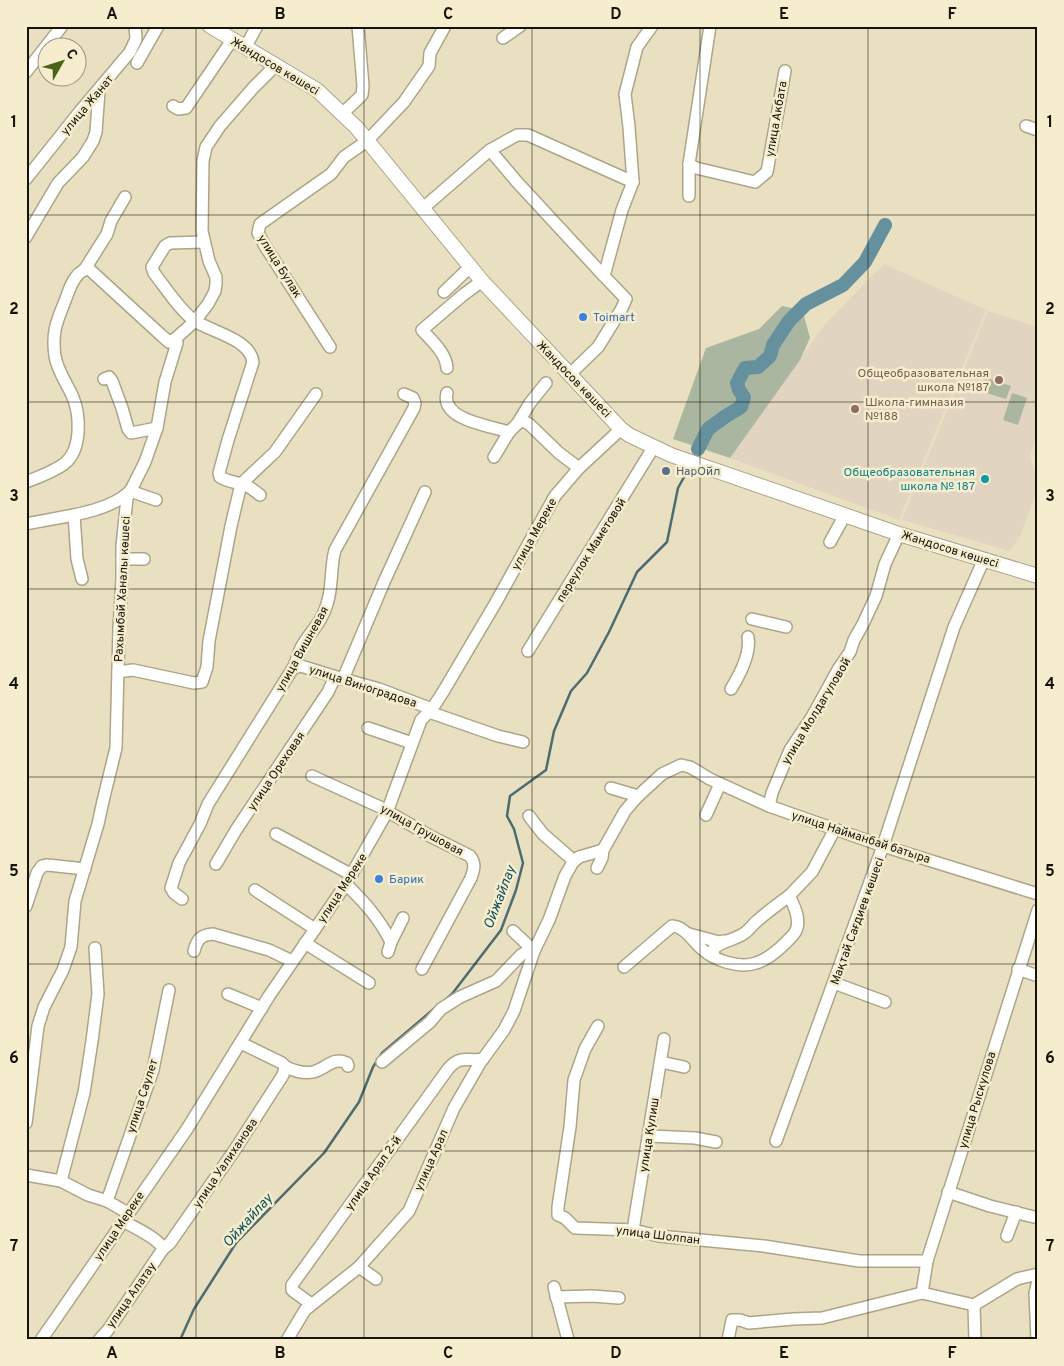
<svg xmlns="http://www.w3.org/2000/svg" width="1064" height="1366" viewBox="0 0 1064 1366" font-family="Overpass,sans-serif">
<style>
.education{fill:#e1d4c0}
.green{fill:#aab6a0}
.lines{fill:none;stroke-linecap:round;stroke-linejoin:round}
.stream{stroke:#4d6c71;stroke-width:2.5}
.river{stroke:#65919e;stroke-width:14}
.minor-casing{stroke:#aca588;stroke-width:14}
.major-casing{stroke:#aca588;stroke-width:16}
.minor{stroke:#fff;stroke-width:11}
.major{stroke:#fff;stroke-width:14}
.grid{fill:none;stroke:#161409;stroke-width:1;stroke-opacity:0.55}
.shop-dot{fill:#3f7fe0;stroke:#f5edce;stroke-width:2}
.education-dot{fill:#8d6e63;stroke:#f5edce;stroke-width:2}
.service-dot{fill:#5c6f8a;stroke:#f5edce;stroke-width:2}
.culture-dot{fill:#0f9aa8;stroke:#f5edce;stroke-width:2}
.labels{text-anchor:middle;stroke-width:5;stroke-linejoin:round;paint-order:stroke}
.street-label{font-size:12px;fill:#161409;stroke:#f5edce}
.shop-label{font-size:12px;fill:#366cbe;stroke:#f5edce;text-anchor:start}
.education-label{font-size:12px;fill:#785e54;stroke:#f5edce;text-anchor:end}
.service-label{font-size:12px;fill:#4e5e75;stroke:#f5edce;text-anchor:start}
.culture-label{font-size:12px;fill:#0d838f;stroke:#f5edce;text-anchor:end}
.water-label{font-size:14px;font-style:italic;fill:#0b4e5c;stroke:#f5edce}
.neatline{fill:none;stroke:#161409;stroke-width:2}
.grid-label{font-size:16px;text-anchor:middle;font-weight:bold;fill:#161409}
</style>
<rect width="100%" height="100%" fill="#e8e0c1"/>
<g class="education">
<polygon points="884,264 986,310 899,520 730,458 825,324"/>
<polygon points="988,311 1038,327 1038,433 1030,455 1033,469 1038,473 1038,487 1021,534 1010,551 902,520"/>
</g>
<g class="green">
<polygon points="782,306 792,308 804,316 810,338 800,360 730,458 673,439 706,348 759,329"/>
<polygon points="984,377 1011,386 1006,399 980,391"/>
<polygon points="1012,393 1027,398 1018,425 1003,420"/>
</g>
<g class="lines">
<g class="stream">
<polyline points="443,1002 452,994 501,930 516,890 523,863 514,829 507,816 510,796 546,770 554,731 571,691 587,673 609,632 637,572 667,542 678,488 689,468"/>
<polyline points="180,1340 194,1309 236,1243 324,1153 359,1102 373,1067 382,1053 436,1007"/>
</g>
<polyline class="river" points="698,449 708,429 726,416 741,407 744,397 739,390 737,383 745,368 758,367 770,356 773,345 789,321 806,304 843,285 865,262 885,225"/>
<g class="minor-casing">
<g id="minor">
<polyline points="503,38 520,26"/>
<polyline points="245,48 257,26"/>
<polyline points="137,63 158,26"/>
<polyline points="26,72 62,26"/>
<polyline points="173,106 178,109 186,108 232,40"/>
<polyline points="343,113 362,95 363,86 358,26"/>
<polyline points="1026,126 1038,130"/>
<polyline points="490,150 517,135 528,135 633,182"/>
<polyline points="689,164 696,168 755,182 767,172 785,71"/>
<polyline points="26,179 81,110 130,52 136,39 135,26"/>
<polyline points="689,196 689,164 710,26"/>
<polyline points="422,209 490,150 517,182 604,276"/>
<polyline points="26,237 58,183 83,157 93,141 96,132 99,91"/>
<path d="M204,242L170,243L165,246L152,267L154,273C165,287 181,312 195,321C212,332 250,339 253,362L228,440L219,473L220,477C228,482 236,482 245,485C250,487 255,491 260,495"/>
<polyline points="85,269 107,234 111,221 125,197"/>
<polyline points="444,292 470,267"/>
<polyline points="330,347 265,246 258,233 260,224 331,174 344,157 367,141 404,102 429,66 430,53 445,26"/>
<path d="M447,368C446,353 432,341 422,330L463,295L482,281"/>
<polyline points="569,375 598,347 621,310 626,299 604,276 622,210 633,182 629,127 625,94 637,47 652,26"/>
<polyline points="104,379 109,377 112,381 122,408 128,429 131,433 157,428"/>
<path d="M447,393C440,420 491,426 509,432"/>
<polyline points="519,421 530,403 546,383"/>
<polyline points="494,457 509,432 521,420 529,424 559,453 579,468"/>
<path d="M26,482C39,477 53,472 64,464C83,449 80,413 72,395C66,382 57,370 55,356C51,328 59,318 68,293C71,284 78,269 89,269L161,335L169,342L175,339"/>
<polyline points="130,491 156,500"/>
<polyline points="74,515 77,559 82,579"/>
<path d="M26,524C56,517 106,514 129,492"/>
<polyline points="830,542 845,515"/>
<polyline points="122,559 144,559"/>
<polyline points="752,619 786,627"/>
<polyline points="528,651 653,448"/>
<polyline points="293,668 301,666 343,679 379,689 432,709"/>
<polyline points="118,672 133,670 194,683 202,682 207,667 209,641 231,526 241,484 275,452 316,394"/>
<polyline points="343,679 384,582 425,492"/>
<path d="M731,689C739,676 751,653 748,637"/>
<polyline points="429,712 498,736 523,742"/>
<polyline points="368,728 412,743"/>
<path d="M312,776L380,807L430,836L470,856C476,864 474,869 471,878L422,969"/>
<polyline points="611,788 638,796"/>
<polyline points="769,806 772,793 790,750 812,717 839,668 850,652 854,640 863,624 876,596 885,564 899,534"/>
<polyline points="706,815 720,784"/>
<polyline points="529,816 543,834 574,861"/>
<polyline points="276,834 352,875"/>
<polyline points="216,864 236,830 328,692 335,677"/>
<polyline points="597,868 602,858 603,850"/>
<path d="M346,884C365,903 379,918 391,942L388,952"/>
<polyline points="255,890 315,929"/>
<path d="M182,899L174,893L171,888L179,863L200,824L208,804L293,668C297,661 298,653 302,646C311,631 322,622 327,604C333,586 330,568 335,550L414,408L415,403L413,398L404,394"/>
<polyline points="26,906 37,873 42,866 48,865 85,869"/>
<polyline points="513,931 534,951"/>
<polyline points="689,934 719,942 724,941"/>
<polyline points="391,942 403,918"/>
<polyline points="305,943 369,983"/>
<path d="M194,951C197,940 200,935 213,934L269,950L292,961"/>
<path d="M713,956L714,948C724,940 736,940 746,932C750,929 753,924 757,921C767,912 778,904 789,896"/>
<path d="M624,967L672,926C684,926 693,941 702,949C714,960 739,969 756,963C769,959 784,945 793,935C803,924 795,907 789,896L812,872L835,829"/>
<polyline points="1018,969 1038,976"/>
<polyline points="834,983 885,1002"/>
<polyline points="228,994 262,1008"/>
<polyline points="598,1026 585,1049 574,1080 570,1127 558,1207 558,1215 565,1218 575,1228 633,1230 659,1236 764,1246 859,1261 927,1261"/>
<path d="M241,1043L282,1063C287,1070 304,1074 313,1072C326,1069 333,1056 347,1063L348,1066"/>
<polyline points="382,1062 430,1022 441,1009 460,997 496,981 521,955 528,951 534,951"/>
<polyline points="661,1062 684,1067"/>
<polyline points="26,1123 38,1026 44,1007 63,970 71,947 75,901 98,824 103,801 116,748 119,628 122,579 122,546 127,498 145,462 157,428 165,382 177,343 175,339 195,321 208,304 215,291 216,284 216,277 209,261 202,231 203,161 206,147 220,126 253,88 276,65"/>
<polyline points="649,1136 695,1138 716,1142"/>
<polyline points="776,1141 883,846 954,627 984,559"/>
<polyline points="26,1175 61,1181 88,1195 107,1201 128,1213"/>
<polyline points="61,1181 84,1093 92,1041 98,994 95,948"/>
<polyline points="948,1192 990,1206 1034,1217"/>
<polyline points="107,1201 153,1070 169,990"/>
<path d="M123,1221C133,1227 159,1238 163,1249"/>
<polyline points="633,1230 664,1039"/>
<polyline points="1007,1236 1016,1212"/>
<polyline points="359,1267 376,1279"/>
<polyline points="554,1287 568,1340"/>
<polyline points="922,1293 927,1261 1038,910"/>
<polyline points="556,1297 592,1296 619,1298"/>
<path d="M311,1304L292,1290V1285L448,1069C461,1054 467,1062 483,1059"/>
<polyline points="974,1305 975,1340"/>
<polyline points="41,1340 187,1129 269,996 346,884 387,812 421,720 432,709 443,692 495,604 555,496 579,468 621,429"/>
<polyline points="99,1340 108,1330 163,1249 170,1243 234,1151 283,1075 285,1067"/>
<polyline points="287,1340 305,1310 359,1267 409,1211 454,1108 480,1063 504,1030 514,1011 534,951 549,920 565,876 573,862 579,857 603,850 625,811 637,797 662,774 681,765 690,767 710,779 769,806 883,846 1038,894"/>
<polyline points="728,1340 732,1320 740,1320 749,1323 793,1319 822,1318 922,1293 974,1305 1017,1279 1038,1274"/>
<polyline points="1037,1340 1035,1293 1038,1281"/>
</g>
</g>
<g class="major-casing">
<polyline id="major" points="210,26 317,90 357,128 482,281 621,429 629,435 671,455 899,534 1038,576"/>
</g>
<use href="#minor" class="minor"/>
<use href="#major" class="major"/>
</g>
<path class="grid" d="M196,26V1340M364,26V1340M532,26V1340M700,26V1340M868,26V1340M26,215H1038M26,402H1038M26,589H1038M26,777H1038M26,964H1038M26,1151H1038"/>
<g class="shop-dot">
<circle cx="583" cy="317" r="5"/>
<circle cx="379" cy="879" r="5"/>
</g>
<g class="education-dot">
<circle cx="999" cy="380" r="5"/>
<circle cx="855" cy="409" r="5"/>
</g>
<circle class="service-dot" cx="666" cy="471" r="5"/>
<circle class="culture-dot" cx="985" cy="479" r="5"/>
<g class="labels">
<g class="street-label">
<text transform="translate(275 66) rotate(31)" y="4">Жандосов көшесі</text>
<text transform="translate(87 105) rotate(-50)" y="4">улица Жанат</text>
<text transform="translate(776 119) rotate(-80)" y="4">улица Акбата</text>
<text transform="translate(280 266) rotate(58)" y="4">улица Булак</text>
<text transform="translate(574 379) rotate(46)" y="4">Жандосов көшесі</text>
<text transform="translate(534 534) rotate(-61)" y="4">улица Мереке</text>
<text transform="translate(950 549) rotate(17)" y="4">Жандосов көшесі</text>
<text transform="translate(591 550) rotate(-58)" y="4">переулок Маметовой</text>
<text transform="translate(122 589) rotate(-87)" y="4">Рахымбай Ханалы көшесі</text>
<text transform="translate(302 649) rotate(-61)" y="4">улица Вишневая</text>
<text transform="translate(363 686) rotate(18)" y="4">улица Виноградова</text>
<text transform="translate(816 711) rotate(-59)" y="4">улица Молдагуловой</text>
<text transform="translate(276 771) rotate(-56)" y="4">улица Ореховая</text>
<text transform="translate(422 830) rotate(29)" y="4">улица Грушовая</text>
<text transform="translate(861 837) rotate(18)" y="4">улица Найманбай батыра</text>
<text transform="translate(342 888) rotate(-57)" y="4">улица Мереке</text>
<text transform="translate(857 921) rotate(-70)" y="4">Мақтай Сағдиев көшесі</text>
<text transform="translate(142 1096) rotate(-72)" y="4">улица Саулет</text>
<text transform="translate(977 1100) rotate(-73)" y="4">улица Рыскулова</text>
<text transform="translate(649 1135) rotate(-81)" y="4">улица Кулиш</text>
<text transform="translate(431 1160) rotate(-66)" y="4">улица Арал</text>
<text transform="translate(225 1163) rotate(-56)" y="4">улица Уалиханова</text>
<text transform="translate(373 1173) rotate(-55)" y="4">улица Арал 2-й</text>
<text transform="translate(119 1226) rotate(-56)" y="4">улица Мереке</text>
<text transform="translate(658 1235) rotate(7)" y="4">улица Шолпан</text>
<text transform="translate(131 1295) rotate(-55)" y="4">улица Алатау</text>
</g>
<g class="shop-label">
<text x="593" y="321">Toimart</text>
<text x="389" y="883">Барик</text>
</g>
<g class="education-label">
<text x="989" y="377">Общеобразовательная<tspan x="989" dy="14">школа №187</tspan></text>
<text x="865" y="406" text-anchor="start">Школа-гимназия<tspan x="865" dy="14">№188</tspan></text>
</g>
<g class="service-label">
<text x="676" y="475">НарОйл</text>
</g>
<g class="culture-label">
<text x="975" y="476">Общеобразовательная<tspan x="975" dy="14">школа № 187</tspan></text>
</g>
<g class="water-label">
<text transform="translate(499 897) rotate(-69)" y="5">Ойжайлау</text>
<text transform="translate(247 1220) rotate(-48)" y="5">Ойжайлау</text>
</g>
</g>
<rect width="1064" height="1366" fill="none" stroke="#f5edce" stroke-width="55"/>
<g transform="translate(62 62) rotate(51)"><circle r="24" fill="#f5edce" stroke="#9c967f"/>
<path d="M0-4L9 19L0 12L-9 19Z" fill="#496415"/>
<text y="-8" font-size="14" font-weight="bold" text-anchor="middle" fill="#161409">С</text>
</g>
<rect x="28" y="28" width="1008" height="1310" class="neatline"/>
<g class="grid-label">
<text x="112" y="19">A</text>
<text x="280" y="19">B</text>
<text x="448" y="19">C</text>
<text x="616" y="19">D</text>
<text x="784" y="19">E</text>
<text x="952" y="19">F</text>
<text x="14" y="127">1</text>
<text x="1050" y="127">1</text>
<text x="14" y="314">2</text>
<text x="1050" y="314">2</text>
<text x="14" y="501">3</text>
<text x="1050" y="501">3</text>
<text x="14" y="689">4</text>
<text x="1050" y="689">4</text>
<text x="14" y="876">5</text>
<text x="1050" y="876">5</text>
<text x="14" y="1063">6</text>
<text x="1050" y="1063">6</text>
<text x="14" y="1251">7</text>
<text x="1050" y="1251">7</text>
<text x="112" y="1358">A</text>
<text x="280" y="1358">B</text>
<text x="448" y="1358">C</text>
<text x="616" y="1358">D</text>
<text x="784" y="1358">E</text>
<text x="952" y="1358">F</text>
</g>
</svg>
